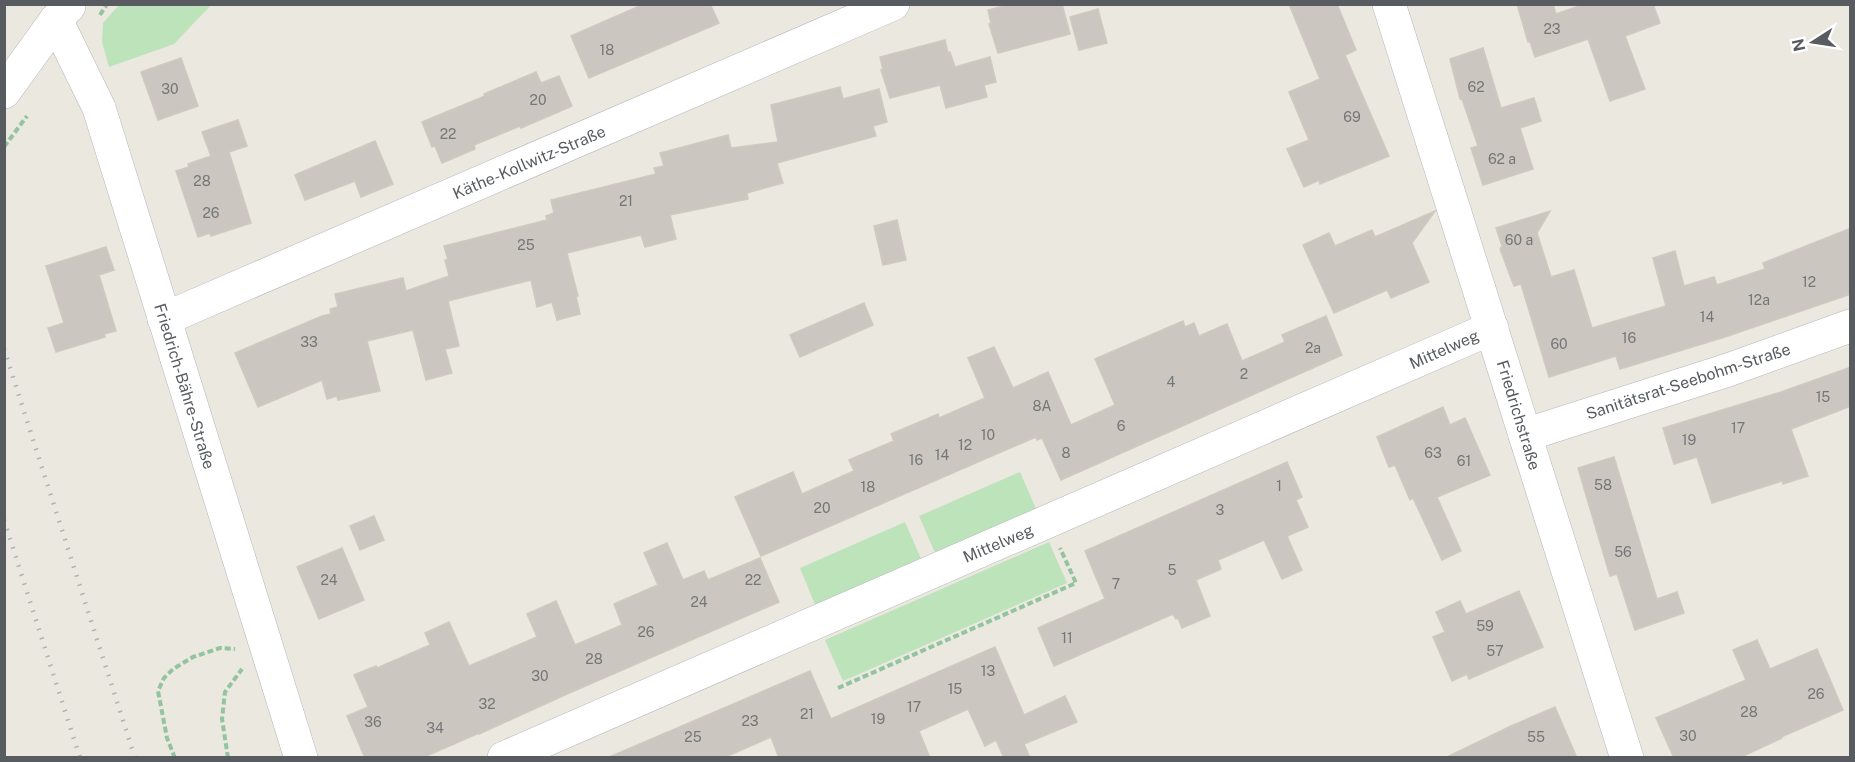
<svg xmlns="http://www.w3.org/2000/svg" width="1855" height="762" viewBox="0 0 1855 762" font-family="'Public Sans',sans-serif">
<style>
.green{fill:#bde3bb}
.building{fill:#cbc6c0;stroke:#d0c9be;stroke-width:1.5}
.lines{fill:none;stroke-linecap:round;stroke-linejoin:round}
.minor-casing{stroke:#b2b6ba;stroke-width:34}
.path{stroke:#94c49f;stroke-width:4;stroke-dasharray:6 3;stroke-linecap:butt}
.minor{stroke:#fff;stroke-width:33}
.rail{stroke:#b1b2b2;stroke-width:4.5;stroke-dasharray:1.5 8;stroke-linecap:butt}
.labels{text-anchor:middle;stroke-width:5;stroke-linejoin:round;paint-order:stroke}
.number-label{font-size:14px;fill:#757678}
.street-label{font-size:16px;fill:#585c60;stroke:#fff}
</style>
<rect width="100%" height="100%" fill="#ebe8df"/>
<g class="green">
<polygon points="119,5 119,4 211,5 174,44 109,67 102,42 103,23"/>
<polygon points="1020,472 1037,511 936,555 919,516"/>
<polygon points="905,522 922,561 816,607 800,568"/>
<polygon points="1049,542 1067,583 843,681 825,640"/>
</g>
<g class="building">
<polygon points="644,4 710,4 719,23 589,78 571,36"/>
<polygon points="1011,4 1062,4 1070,34 998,53 989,24 991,23 988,10"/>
<polygon points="1289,4 1337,4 1356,50 1345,55 1389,156 1320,184 1319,180 1304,187 1287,149 1309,140 1289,92 1320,79"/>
<polygon points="1517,4 1553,4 1556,14 1585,4 1653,4 1660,23 1625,36 1645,89 1610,101 1588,39 1535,57 1530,42 1528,42"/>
<polygon points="1098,9 1107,43 1079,50 1070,17"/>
<polygon points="945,40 948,53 950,52 955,67 990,57 996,82 984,85 987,97 946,108 940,85 890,98 881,70 883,70 880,57"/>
<polygon points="1483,48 1501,108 1534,98 1541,121 1520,128 1533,169 1483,185 1471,148 1478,146 1462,99 1460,99 1450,59"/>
<polygon points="181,58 198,106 158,120 141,72"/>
<polygon points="536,72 541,83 559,76 572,106 521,128 520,126 474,145 475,149 442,163 435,146 432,147 422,122 485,96 484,94"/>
<polygon points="840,87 843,99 879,89 887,122 873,126 876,136 777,163 783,183 747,193 748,199 670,215 676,239 645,247 641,235 567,253 578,296 576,296 580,314 557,320 552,302 537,307 531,280 448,301 459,346 445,349 452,373 426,380 413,330 367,341 380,391 338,400 337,396 327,399 322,380 258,407 235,353 322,316 331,314 330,309 338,307 335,294 403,278 406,291 449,276 445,260 448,260 444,246 547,220 546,216 554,213 551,200 656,174 654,168 664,166 660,153 728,135 731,148 778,142 771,105"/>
<polygon points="238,120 247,146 229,152 251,223 211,236 210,233 198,237 176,171 189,167 188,164 211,156 202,132"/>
<polygon points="375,141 393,184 361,197 355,181 305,200 295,175"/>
<polygon points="1435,211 1412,243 1429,282 1391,298 1387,290 1334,313 1303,245 1329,233 1335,246 1372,230 1375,237"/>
<polygon points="1550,211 1537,233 1551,277 1574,270 1592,328 1666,306 1653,258 1675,251 1684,286 1714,277 1717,285 1765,269 1763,263 1851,228 1851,294 1725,337 1620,369 1616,356 1549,377 1521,284 1514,286 1500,249 1502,246 1496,228"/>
<polygon points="897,220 906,260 883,265 874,226"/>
<polygon points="106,247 114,270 99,275 116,331 104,334 105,337 56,352 48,328 64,323 46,266"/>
<polygon points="864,303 873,325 800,357 790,335"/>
<polygon points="1326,316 1342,355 1061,480 1042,438 1037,440 1036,437 761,556 735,497 793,472 802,494 854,471 849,460 894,441 891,434 938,414 939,418 985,398 968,358 994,347 1013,388 1048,372 1071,425 1115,405 1095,359 1183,321 1185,327 1194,323 1199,336 1227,324 1242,361 1285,342 1282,335"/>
<polygon points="1851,367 1851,406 1791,429 1808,476 1783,484 1782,481 1712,503 1697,457 1674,464 1663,428 1781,392"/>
<polygon points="1443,407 1450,425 1465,418 1490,475 1437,497 1461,551 1442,560 1413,498 1410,500 1395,465 1389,467 1377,437"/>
<polygon points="1614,457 1657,599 1677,592 1684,613 1635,630 1617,574 1610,576 1578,468"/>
<polygon points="1287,462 1302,497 1296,500 1308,527 1287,536 1302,570 1282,579 1264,540 1218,560 1221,569 1196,580 1210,616 1182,628 1178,618 1176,619 1173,614 1054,666 1038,628 1105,599 1085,551"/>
<polygon points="374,516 384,540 360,550 350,526"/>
<polygon points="667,543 683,580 704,571 708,580 760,558 779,602 567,694 479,734 479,733 422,758 365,758 347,716 368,707 354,675 376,666 377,668 430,645 425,633 449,622 469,666 537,637 527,614 556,601 575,645 622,625 614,604 658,585 644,553"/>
<polygon points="342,548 364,600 319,619 297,567"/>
<polygon points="1519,591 1543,647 1469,679 1467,674 1452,681 1433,637 1445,632 1436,612 1460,601 1466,614"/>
<polygon points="1757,640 1770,669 1817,649 1843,710 1781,737 1782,738 1739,758 1674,758 1656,718 1746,680 1733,650"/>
<polygon points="995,647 1024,715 1065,696 1077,722 1024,744 1030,758 1004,758 996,740 985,746 968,709 919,731 930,758 779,758 771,737 723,758 607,758 810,671 831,719"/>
<polygon points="1555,707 1577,758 1445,758 1511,726"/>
</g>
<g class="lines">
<g class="minor-casing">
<g id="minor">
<polyline points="1389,4 1627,758"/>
<polyline points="56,20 99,108 301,758"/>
<polyline points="4,92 56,20 69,6"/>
<polyline points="164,319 893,4"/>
<polyline points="1525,435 1728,370 1850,326"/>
<polyline points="504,758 1492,328"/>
</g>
</g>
<g class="path">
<polyline points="100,15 107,4"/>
<polyline points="4,147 27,116"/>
<polyline points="838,688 1076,583 1060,548"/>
<polyline points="175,758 167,738 158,691 164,678 173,669 193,657 220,648 235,649"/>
<polyline points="228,758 222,719 225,692 242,669"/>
</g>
<use href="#minor" class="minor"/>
<g class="rail">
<polyline points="4,349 135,758"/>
<polyline points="4,520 80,758"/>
</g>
</g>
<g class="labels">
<g class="number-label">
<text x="1552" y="34">23</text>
<text x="607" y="55">18</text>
<text x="1476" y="92">62</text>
<text x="170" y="94">30</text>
<text x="538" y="105">20</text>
<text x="1352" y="122">69</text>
<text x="448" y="139">22</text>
<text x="1502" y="164">62 a</text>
<text x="202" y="186">28</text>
<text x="626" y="206">21</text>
<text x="211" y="218">26</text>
<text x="1519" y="245">60 a</text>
<text x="526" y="250">25</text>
<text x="1809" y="287">12</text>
<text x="1759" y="305">12a</text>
<text x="1707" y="322">14</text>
<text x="1629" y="343">16</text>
<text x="309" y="347">33</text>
<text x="1559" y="349">60</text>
<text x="1313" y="353">2a</text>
<text x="1244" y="379">2</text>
<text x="1171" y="387">4</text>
<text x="1823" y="402">15</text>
<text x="1042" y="411">8A</text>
<text x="1121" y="431">6</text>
<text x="1738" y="433">17</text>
<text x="988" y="440">10</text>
<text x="1689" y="445">19</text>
<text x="965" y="450">12</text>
<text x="1066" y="458">8</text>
<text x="1433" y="458">63</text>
<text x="942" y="460">14</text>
<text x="916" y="465">16</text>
<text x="1464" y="466">61</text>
<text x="1603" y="490">58</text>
<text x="1279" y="491">1</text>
<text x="868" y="492">18</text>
<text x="822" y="513">20</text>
<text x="1220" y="515">3</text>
<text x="1623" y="557">56</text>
<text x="1172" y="575">5</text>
<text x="329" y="585">24</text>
<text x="753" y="585">22</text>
<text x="1116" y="589">7</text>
<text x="699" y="607">24</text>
<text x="1485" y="631">59</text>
<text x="646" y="637">26</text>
<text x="1067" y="643">11</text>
<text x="1495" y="656">57</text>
<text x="594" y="664">28</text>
<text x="988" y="676">13</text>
<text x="540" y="681">30</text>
<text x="955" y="694">15</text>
<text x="1816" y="699">26</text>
<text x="487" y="709">32</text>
<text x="914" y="712">17</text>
<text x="1749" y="717">28</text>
<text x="807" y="719">21</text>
<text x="878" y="724">19</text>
<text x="750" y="726">23</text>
<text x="373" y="727">36</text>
<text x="435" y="733">34</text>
<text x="1688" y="741">30</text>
<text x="693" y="742">25</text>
<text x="1536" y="742">55</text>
</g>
<g class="street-label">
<text transform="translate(529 162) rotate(-23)" y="6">Käthe-Kollwitz-Straße</text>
<text transform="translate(1444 349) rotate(-24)" y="6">Mittelweg</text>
<text transform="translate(1688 381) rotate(-18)" y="6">Sanitätsrat-Seebohm-Straße</text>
<text transform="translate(185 386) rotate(73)" y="6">Friedrich-Bähre-Straße</text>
<text transform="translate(1519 415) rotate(73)" y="6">Friedrichstraße</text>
<text transform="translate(998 543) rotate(-23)" y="6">Mittelweg</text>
</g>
</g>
<rect width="1855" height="762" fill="none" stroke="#585c60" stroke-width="12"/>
<g transform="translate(1813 42) rotate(258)" stroke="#ffffff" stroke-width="4.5" paint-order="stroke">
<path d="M0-4.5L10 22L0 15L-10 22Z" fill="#585c60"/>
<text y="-9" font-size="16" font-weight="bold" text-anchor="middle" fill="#585c60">N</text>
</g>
</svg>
